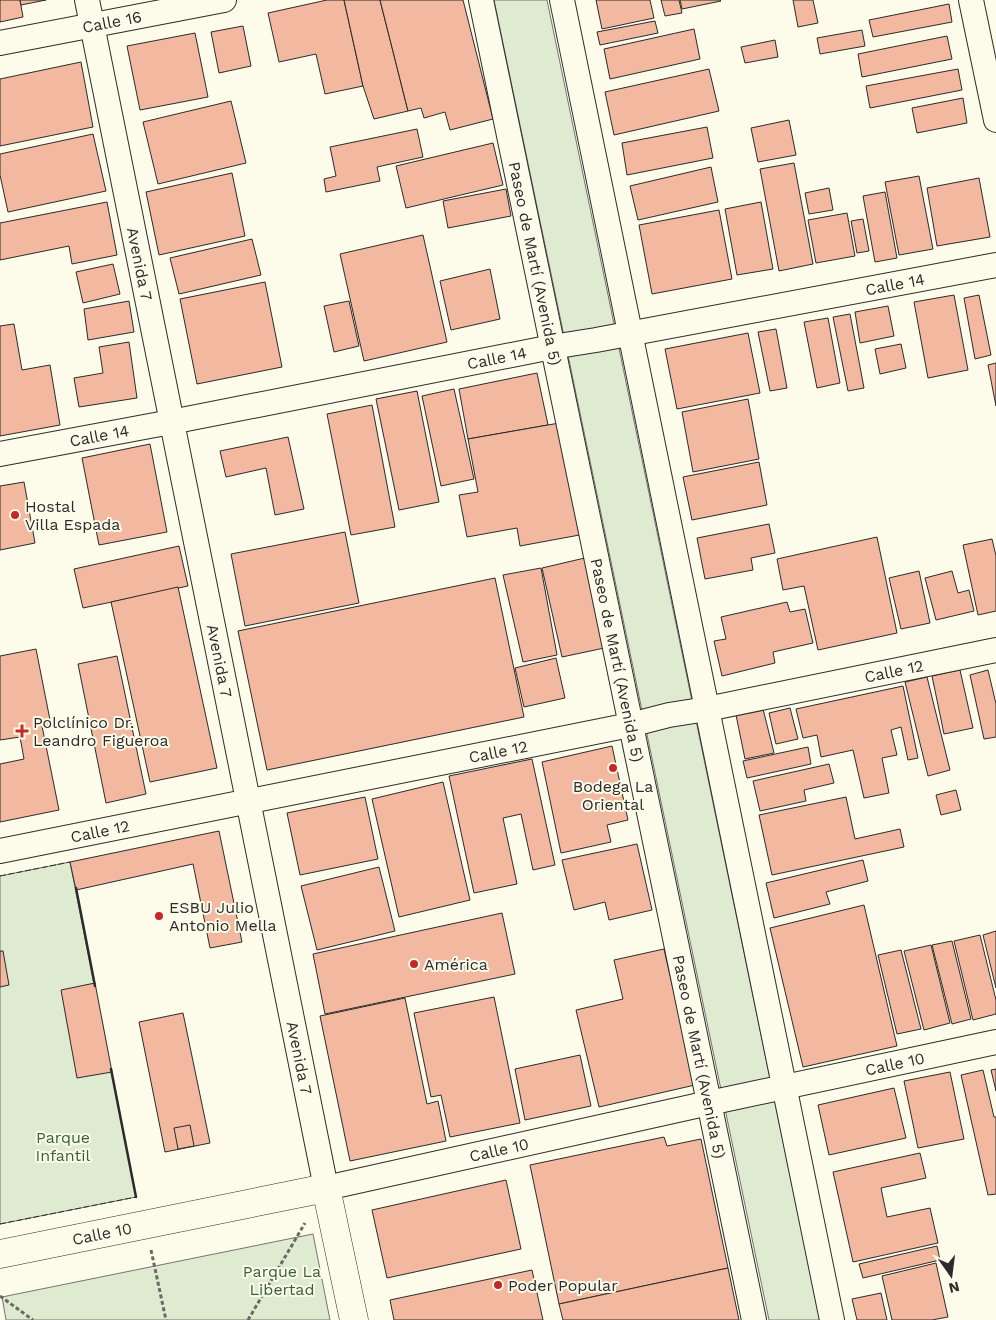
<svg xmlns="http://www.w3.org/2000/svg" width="996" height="1320" viewBox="0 0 996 1320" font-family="'Work Sans',sans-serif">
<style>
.green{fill:#deebd1;stroke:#74746e}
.building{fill:#f2b8a0;stroke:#2b2b2b}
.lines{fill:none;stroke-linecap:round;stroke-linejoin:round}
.street-casing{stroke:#2b2b2b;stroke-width:26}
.secondary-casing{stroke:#2b2b2b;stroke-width:29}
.path{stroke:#6a6964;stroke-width:3;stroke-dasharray:4 2.5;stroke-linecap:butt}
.street{stroke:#fdfbea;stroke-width:24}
.secondary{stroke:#fdfbea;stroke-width:28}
.fence{stroke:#2b2b2b;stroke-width:1;stroke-dasharray:6 2.5;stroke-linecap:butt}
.wall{stroke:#2b2b2b;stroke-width:2.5}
.poi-dot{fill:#c62828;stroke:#fdfbea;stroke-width:2}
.labels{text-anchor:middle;stroke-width:4;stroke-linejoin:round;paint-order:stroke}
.street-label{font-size:16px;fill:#2b2b2b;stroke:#fdfbea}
.poi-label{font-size:16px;fill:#2b2b2b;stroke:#fdfbea;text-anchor:start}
.park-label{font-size:16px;fill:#34623c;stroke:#fdfbea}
</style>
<rect width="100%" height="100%" fill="#fdfbea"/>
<g class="green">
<polygon points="494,0 547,0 820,1320 769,1320"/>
<polygon points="70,862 136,1197 0,1224 0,876"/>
<polygon points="313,1234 330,1320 6,1320 2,1297"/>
</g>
<g class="building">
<polygon points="0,0 20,0 23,17 0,22"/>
<polygon points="20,0 46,0 21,5"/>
<polygon points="327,0 344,0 363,86 325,94 316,54 279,62 268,13"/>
<polygon points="344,0 380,0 408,111 374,119 363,86"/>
<polygon points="380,0 463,0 493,119 450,130 445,112 424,118 421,108 408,111"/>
<polygon points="596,0 650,0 654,18 602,29"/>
<polygon points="661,0 679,0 682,13 665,16"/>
<polygon points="680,0 720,0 721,1 682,9"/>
<polygon points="793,0 813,0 818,23 798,27"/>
<polygon points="949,4 952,22 873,37 869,20"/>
<polygon points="655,21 658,33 600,45 597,32"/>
<polygon points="243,26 251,66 219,73 211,32"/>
<polygon points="694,29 700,59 610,79 604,49"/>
<polygon points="862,30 865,46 820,54 817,38"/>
<polygon points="195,33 208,97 140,110 127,46"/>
<polygon points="947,36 952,59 862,77 858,54"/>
<polygon points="775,40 778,57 745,63 741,47"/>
<polygon points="81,62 93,127 0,146 0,79"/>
<polygon points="709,69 719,111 614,135 605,92"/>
<polygon points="958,69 962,90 870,108 866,86"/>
<polygon points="963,98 967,123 917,133 912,108"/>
<polygon points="231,101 246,163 158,184 143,122"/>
<polygon points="789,120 796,155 758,162 751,128"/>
<polygon points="707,127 713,158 627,175 622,143"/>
<polygon points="417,129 423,157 377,167 380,181 326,192 324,179 336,176 330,147"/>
<polygon points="93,134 106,191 8,212 0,175 0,154"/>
<polygon points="493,143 503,185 406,208 396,166"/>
<polygon points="794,163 813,264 779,271 760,169"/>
<polygon points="711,167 718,202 638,220 630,186"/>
<polygon points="232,173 245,236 159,255 146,192"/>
<polygon points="919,176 933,249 899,255 885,182"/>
<polygon points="979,178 990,237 937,246 927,188"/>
<polygon points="829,188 833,210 809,214 805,193"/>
<polygon points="506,189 511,216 448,228 443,201"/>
<polygon points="885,192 897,258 875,262 863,196"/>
<polygon points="107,202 117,255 72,264 69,246 0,260 0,223"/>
<polygon points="761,202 773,269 737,275 725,209"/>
<polygon points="719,210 732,279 652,294 639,225"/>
<polygon points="847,213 855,256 816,263 808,220"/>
<polygon points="863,219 869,251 857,253 851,221"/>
<polygon points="423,235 447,342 364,361 340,254"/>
<polygon points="252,239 261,275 179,294 170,258"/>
<polygon points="113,264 120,294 83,303 76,272"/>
<polygon points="490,269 500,319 451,330 440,281"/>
<polygon points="265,282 282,367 197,384 180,299"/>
<polygon points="954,295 968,370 928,378 914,302"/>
<polygon points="979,295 991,355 975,359 964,298"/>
<polygon points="129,301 134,332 88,340 84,309"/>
<polygon points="349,301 359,346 334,352 324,306"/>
<polygon points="888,306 894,336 860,343 855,312"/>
<polygon points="850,314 864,388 848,391 833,317"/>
<polygon points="828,318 840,383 817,388 804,322"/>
<polygon points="14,324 22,370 50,365 60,425 0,436 0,326"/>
<polygon points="776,329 787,388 770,391 758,332"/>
<polygon points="748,333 760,393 677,409 665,349"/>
<polygon points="129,342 137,398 79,407 74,378 103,373 99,347"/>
<polygon points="901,344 906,368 880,374 875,349"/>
<polygon points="996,363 996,406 988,365"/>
<polygon points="537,373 548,425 468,439 459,389"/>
<polygon points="454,389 474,479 441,486 422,396"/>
<polygon points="417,391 439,502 399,510 376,399"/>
<polygon points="748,399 759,459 693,472 682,412"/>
<polygon points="372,405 395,527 351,535 327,414"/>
<polygon points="565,422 585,534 520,546 517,528 467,537 459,495 478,492 468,439"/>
<polygon points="288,437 304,509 275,515 266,468 226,477 220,451"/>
<polygon points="150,444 167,532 99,545 82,458"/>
<polygon points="759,462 767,505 692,520 683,477"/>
<polygon points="24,482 35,543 0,550 0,486"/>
<polygon points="769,524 775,553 751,558 753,570 705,579 697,538"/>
<polygon points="345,532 359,603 245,626 231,554"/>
<polygon points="877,537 897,633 818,650 804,586 783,590 777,559"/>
<polygon points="992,539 996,556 996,611 978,615 963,545"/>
<polygon points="179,546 188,586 83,608 74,569"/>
<polygon points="589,557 609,647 562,657 542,568"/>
<polygon points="541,568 557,655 523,662 503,575"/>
<polygon points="919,571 930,623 901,629 889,578"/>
<polygon points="952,571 958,593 969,590 974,611 936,620 925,578"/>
<polygon points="495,578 524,717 267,770 238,631"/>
<polygon points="178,587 217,768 150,782 111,602"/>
<polygon points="787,602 790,612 805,609 813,643 773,652 775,663 722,676 714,641 726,639 721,617"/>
<polygon points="36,649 51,725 42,726 59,810 0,822 0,764 24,759 20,737 0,740 0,656"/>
<polygon points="117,656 146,794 106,803 78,664"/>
<polygon points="556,658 565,698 524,707 515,668"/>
<polygon points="960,670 973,728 944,734 932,676"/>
<polygon points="988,670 996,704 996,737 984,739 970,675"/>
<polygon points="927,677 950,770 928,776 905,682"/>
<polygon points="903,686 918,758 908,760 901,727 891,730 897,755 882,758 889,793 864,798 853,750 821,757 817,735 803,738 796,709"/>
<polygon points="790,708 798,739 776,744 769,713"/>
<polygon points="763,709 774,753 745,759 736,715"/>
<polygon points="612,746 628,820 607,825 611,842 561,853 542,762"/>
<polygon points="808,747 811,764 747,778 743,761"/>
<polygon points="532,759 555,865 533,870 521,814 503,818 517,884 474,893 449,776"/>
<polygon points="829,764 834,783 804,790 806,801 760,811 753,781"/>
<polygon points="443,782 470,900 399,917 372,799"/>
<polygon points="956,790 961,810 941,815 936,795"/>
<polygon points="365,797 378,859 300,875 287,813"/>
<polygon points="846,797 855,839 900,829 904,847 772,875 759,815"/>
<polygon points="219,831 242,942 210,948 193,864 76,890 70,862"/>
<polygon points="637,844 652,910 609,920 605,902 574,910 562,860"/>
<polygon points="863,860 868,881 826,892 830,904 774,918 766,883"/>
<polygon points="379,867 395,931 317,950 301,886"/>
<polygon points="864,905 897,1046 803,1067 770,928"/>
<polygon points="502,913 515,974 325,1014 313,954"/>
<polygon points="996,931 996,988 983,935"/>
<polygon points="980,935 996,1000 996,1014 973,1020 954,941"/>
<polygon points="952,941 971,1019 952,1024 932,945"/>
<polygon points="931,945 950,1023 924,1030 904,951"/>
<polygon points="664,949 695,1085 599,1107 576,1010 623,999 614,960"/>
<polygon points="901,950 921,1029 897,1034 878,955"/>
<polygon points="0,951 3,951 9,985 0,987"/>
<polygon points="95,983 112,1072 77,1078 61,990"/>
<polygon points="494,997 520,1123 450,1137 441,1095 431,1097 414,1013"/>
<polygon points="405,998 427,1104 438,1101 446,1141 350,1161 320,1016"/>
<polygon points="183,1013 210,1143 165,1152 139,1022"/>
<polygon points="580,1055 591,1106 525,1120 515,1069"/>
<polygon points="996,1069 996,1091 991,1070"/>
<polygon points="983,1070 994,1117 996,1117 996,1194 988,1195 961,1075"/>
<polygon points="950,1072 964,1139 918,1148 904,1081"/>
<polygon points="894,1088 906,1138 829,1155 818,1105"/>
<polygon points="190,1125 194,1146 178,1149 174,1128"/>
<polygon points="664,1137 667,1146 701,1139 728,1268 559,1304 530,1165"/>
<polygon points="920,1153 926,1178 881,1188 887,1217 930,1208 938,1243 853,1262 833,1172"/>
<polygon points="506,1180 521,1249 387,1278 372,1210"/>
<polygon points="937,1246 940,1260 863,1278 859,1264"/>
<polygon points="936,1263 948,1317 932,1320 892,1320 882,1276"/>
<polygon points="728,1268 739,1320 563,1320 559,1304"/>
<polygon points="532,1270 543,1320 394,1320 390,1300"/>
<polygon points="881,1293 887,1320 857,1320 852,1299"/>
</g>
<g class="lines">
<g class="street-casing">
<g id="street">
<path id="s1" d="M87,0L326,1188L709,1103L996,1042"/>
<path id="s2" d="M481,0L754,1320"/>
<polyline points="562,0 832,1320"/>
<polyline points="971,0 996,120"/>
<path id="s3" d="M0,43L224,0"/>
<path id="s4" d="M0,454L171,422L552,347L596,340L996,265"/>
<path id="s5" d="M0,851L630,725L669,715L707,709L996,650"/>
</g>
</g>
<g class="secondary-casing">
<g id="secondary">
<path id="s6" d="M0,1254L326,1188L354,1320"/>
</g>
</g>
<g class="path">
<polyline points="151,1250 166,1320"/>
<polyline points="0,1296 33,1320"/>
<polyline points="248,1320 305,1223"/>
</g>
<use href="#street" class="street"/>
<use href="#secondary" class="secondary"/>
<g class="fence">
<polyline points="0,876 70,862"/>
<polyline points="0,1224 136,1197"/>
</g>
<g class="wall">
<polyline points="76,888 95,986"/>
<polyline points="111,1069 136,1197"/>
</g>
</g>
<g class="poi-dot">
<circle cx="15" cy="515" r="5"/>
<path d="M19.5 723.5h5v5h5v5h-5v5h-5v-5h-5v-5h5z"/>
<circle cx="613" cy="768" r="5"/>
<circle cx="159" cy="916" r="5"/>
<circle cx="414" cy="964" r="5"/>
<circle cx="498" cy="1285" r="5"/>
</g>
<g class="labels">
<g class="street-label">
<text dy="6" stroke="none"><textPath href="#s3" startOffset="114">Calle 16</textPath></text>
<text dy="6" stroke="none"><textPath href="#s1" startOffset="269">Avenida 7</textPath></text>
<text dy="6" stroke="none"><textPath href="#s2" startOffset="269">Paseo de Martí (Avenida 5)</textPath></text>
<text dy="6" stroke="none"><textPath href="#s4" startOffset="911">Calle 14</textPath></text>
<text dy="6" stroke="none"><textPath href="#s4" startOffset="506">Calle 14</textPath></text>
<text dy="6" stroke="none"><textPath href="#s4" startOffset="101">Calle 14</textPath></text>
<text dy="6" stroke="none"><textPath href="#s1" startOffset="674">Avenida 7</textPath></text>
<text dy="6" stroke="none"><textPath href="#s2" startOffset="674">Paseo de Martí (Avenida 5)</textPath></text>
<text dy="6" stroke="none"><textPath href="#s5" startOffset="912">Calle 12</textPath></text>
<text dy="6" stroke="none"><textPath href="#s5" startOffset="508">Calle 12</textPath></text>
<text dy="6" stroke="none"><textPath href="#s5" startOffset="102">Calle 12</textPath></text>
<text dy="6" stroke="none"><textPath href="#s1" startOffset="1079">Avenida 7</textPath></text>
<text dy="6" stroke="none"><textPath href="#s2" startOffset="1079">Paseo de Martí (Avenida 5)</textPath></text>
<text dy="6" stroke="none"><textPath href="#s1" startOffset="1794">Calle 10</textPath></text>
<text dy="6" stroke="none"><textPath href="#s1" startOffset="1389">Calle 10</textPath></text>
<text dy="6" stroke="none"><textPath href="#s6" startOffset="104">Calle 10</textPath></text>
</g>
<g class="poi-label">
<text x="25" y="512">Hostal<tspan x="25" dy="18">Villa Espada</tspan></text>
<text x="33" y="728">Polclínico Dr.<tspan x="33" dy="18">Leandro Figueroa</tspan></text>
<text x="613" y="792" text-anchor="middle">Bodega La<tspan x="613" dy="18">Oriental</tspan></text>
<text x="169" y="913">ESBU Julio<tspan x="169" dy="18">Antonio Mella</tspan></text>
<text x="424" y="970">América</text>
<text x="508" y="1291">Poder Popular</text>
</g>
<g class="park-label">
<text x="63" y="1143">Parque<tspan x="63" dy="18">Infantil</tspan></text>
<text x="282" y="1277">Parque La<tspan x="282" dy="18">Libertad</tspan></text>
</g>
</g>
<g transform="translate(951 1275) rotate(166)" stroke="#fdfbea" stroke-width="4" paint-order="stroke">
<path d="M0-4L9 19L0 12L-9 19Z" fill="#2b2b2b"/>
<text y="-8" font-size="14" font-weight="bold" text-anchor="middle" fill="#2b2b2b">N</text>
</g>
</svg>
